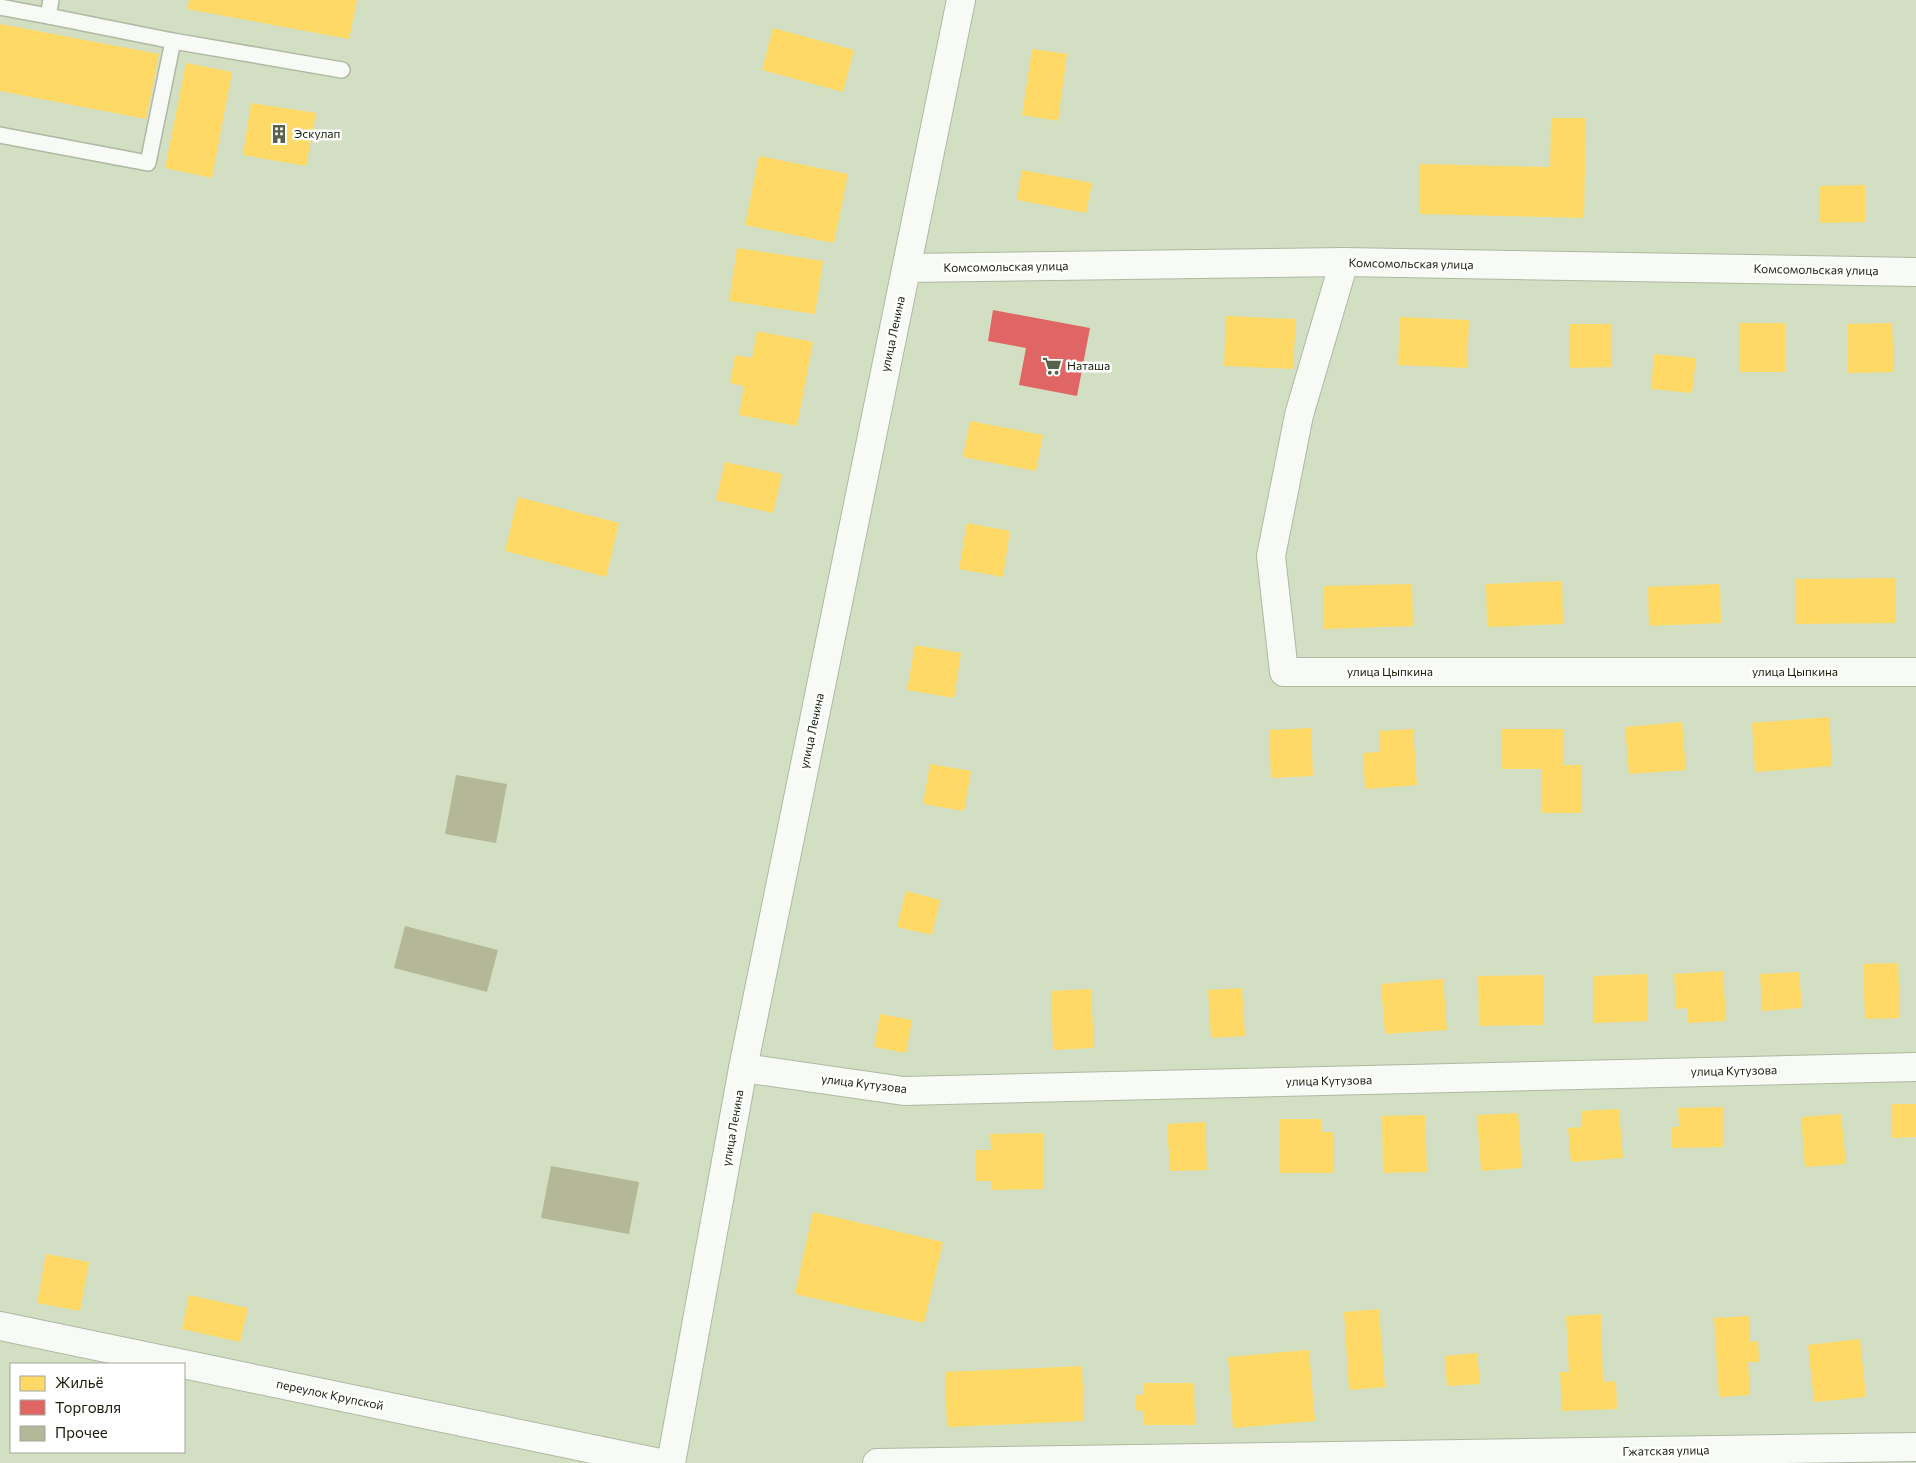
<svg xmlns="http://www.w3.org/2000/svg" width="1916" height="1463" viewBox="0 0 1916 1463" font-family="Commissioner,sans-serif">
<style>
.homes{fill:#ffd966}
.shops{fill:#e06666}
.building{fill:#b4b898}
.lines{fill:none;stroke-linecap:round;stroke-linejoin:round}
.service-casing{stroke:#afb8a2;stroke-width:18}
.minor-casing{stroke:#afb8a2;stroke-width:30}
.secondary-casing{stroke:#afb8a2;stroke-width:30}
.service{stroke:#f8faf6;stroke-width:15}
.minor{stroke:#f8faf6;stroke-width:28}
.secondary{stroke:#f8faf6;stroke-width:28}
.labels{text-anchor:middle;stroke-width:5;stroke-linejoin:round;paint-order:stroke}
.poi-label{font-size:12px;fill:#161e0a;stroke:#fff;text-anchor:start}
.street-label{font-size:12px;fill:#161e0a;stroke:#fff}
</style>
<rect width="100%" height="100%" fill="#d3dfc2"/>
<g class="homes">
<polygon points="189,0 357,0 349,39 187,9"/>
<polygon points="0,24 159,54 146,119 0,91"/>
<polygon points="773,28 854,50 843,92 762,70"/>
<polygon points="1032,49 1067,54 1058,121 1022,115"/>
<polygon points="186,63 232,72 212,178 165,168"/>
<polygon points="251,103 316,113 306,166 243,155"/>
<polygon points="1551,118 1586,118 1584,218 1419,214 1420,164 1550,167"/>
<polygon points="759,156 848,174 834,243 745,225"/>
<polygon points="1022,170 1092,183 1086,213 1017,200"/>
<polygon points="1865,185 1865,222 1819,223 1819,186"/>
<polygon points="737,248 823,261 815,314 729,301"/>
<polygon points="1226,316 1296,319 1293,369 1224,366"/>
<polygon points="1400,317 1469,320 1467,368 1398,365"/>
<polygon points="1739,323 1785,323 1785,372 1740,372"/>
<polygon points="1892,323 1894,372 1848,373 1847,324"/>
<polygon points="1569,324 1612,324 1612,367 1570,368"/>
<polygon points="757,331 813,342 797,426 739,415 744,386 730,383 735,355 752,358"/>
<polygon points="1654,354 1696,358 1692,393 1651,389"/>
<polygon points="970,421 1043,435 1036,471 963,457"/>
<polygon points="725,462 782,474 773,513 716,500"/>
<polygon points="518,497 619,523 606,577 505,551"/>
<polygon points="967,523 1010,531 1003,577 959,569"/>
<polygon points="1896,578 1896,623 1795,624 1795,579"/>
<polygon points="1562,581 1563,624 1487,627 1486,584"/>
<polygon points="1412,584 1413,626 1324,629 1323,586"/>
<polygon points="1720,584 1721,623 1649,626 1648,587"/>
<polygon points="915,645 961,653 954,698 907,690"/>
<polygon points="1829,717 1832,766 1755,772 1752,723"/>
<polygon points="1682,722 1686,770 1629,774 1625,727"/>
<polygon points="1311,728 1313,776 1271,778 1269,730"/>
<polygon points="1413,729 1417,785 1365,789 1363,753 1380,752 1379,731"/>
<polygon points="1502,729 1563,729 1563,765 1581,765 1581,813 1542,813 1541,769 1502,769"/>
<polygon points="930,764 971,771 964,811 923,804"/>
<polygon points="906,891 940,900 932,935 897,927"/>
<polygon points="1898,963 1900,1018 1865,1019 1863,964"/>
<polygon points="1723,971 1726,1021 1688,1023 1687,1008 1676,1009 1674,974"/>
<polygon points="1799,972 1802,1008 1762,1011 1760,974"/>
<polygon points="1647,974 1648,1021 1594,1023 1593,976"/>
<polygon points="1543,975 1544,1025 1479,1026 1478,976"/>
<polygon points="1443,979 1447,1030 1385,1034 1381,984"/>
<polygon points="1242,988 1245,1036 1211,1038 1208,990"/>
<polygon points="1091,989 1094,1048 1053,1050 1051,991"/>
<polygon points="880,1014 912,1020 906,1053 874,1047"/>
<polygon points="1891,1104 1916,1104 1916,1137 1892,1138"/>
<polygon points="1723,1107 1723,1147 1671,1148 1671,1127 1679,1127 1678,1108"/>
<polygon points="1619,1109 1623,1158 1571,1162 1568,1128 1582,1127 1581,1111"/>
<polygon points="1518,1113 1522,1168 1481,1171 1477,1115"/>
<polygon points="1841,1114 1846,1164 1805,1167 1801,1117"/>
<polygon points="1425,1115 1427,1172 1383,1173 1382,1116"/>
<polygon points="1279,1119 1321,1119 1321,1132 1333,1132 1333,1173 1279,1173"/>
<polygon points="1205,1122 1207,1170 1170,1171 1167,1124"/>
<polygon points="1044,1133 1044,1189 992,1190 991,1181 975,1181 975,1150 991,1150 990,1134"/>
<polygon points="813,1212 943,1242 924,1323 795,1294"/>
<polygon points="46,1254 89,1262 80,1311 37,1303"/>
<polygon points="189,1295 248,1308 240,1342 182,1329"/>
<polygon points="1379,1309 1385,1387 1349,1390 1344,1312"/>
<polygon points="1601,1314 1603,1382 1616,1381 1617,1409 1562,1411 1560,1372 1569,1372 1566,1316"/>
<polygon points="1749,1316 1750,1342 1758,1341 1759,1362 1748,1362 1750,1395 1719,1397 1714,1318"/>
<polygon points="1860,1339 1866,1397 1814,1402 1808,1345"/>
<polygon points="1309,1350 1315,1421 1233,1428 1228,1357"/>
<polygon points="1477,1353 1480,1384 1447,1386 1445,1356"/>
<polygon points="1082,1366 1084,1421 947,1427 945,1372"/>
<polygon points="1144,1383 1194,1383 1195,1425 1143,1425 1143,1411 1135,1410 1136,1395 1143,1395"/>
</g>
<polygon class="shops" points="993,310 1090,328 1077,396 1019,385 1026,348 988,341"/>
<g class="building">
<polygon points="456,775 507,784 496,843 445,834"/>
<polygon points="405,926 498,950 487,992 394,968"/>
<polygon points="551,1166 639,1182 629,1234 541,1218"/>
</g>
<g class="lines">
<g class="service-casing">
<g id="service">
<polyline points="0,7 48,16"/>
<polyline points="173,41 342,70"/>
<polyline points="0,135 148,163 173,41 48,16 51,0"/>
</g>
</g>
<g class="minor-casing">
<g id="minor">
<polyline points="1344,262 1299,415 1271,556 1284,672 1916,672"/>
<polyline points="907,268 1344,262 1916,272"/>
<polyline points="743,1068 904,1091 1916,1067"/>
<polyline points="0,1326 660,1463"/>
<polyline points="877,1463 1916,1447"/>
</g>
</g>
<g class="secondary-casing">
<polyline id="secondary" points="671,1463 743,1068 961,0"/>
</g>
<use href="#service" class="service"/>
<use href="#minor" class="minor"/>
<use href="#secondary" class="secondary"/>
</g>
<defs>
<g id="building-bare" transform="scale(1.5)"><path d="M-4-6H4V6H1V3H-1V6H-4ZM-2.5-4.3h1.7v1.8h-1.7ZM.8-4.3h1.7v1.8H.8ZM-2.5-1h1.7V.8h-1.7ZM.8-1h1.7V.8H.8Z" fill="#58624a" stroke="#fff" stroke-width="2.5" paint-order="stroke"/></g>
<g id="supermarket-bare" transform="scale(1.5)"><path d="M-6-5.5h2.5l.6 2H6L4.5 2H-2.5L-4.4-4H-6ZM-1.5 3.2a1.3 1.3 0 1 0 .1 0ZM3 3.2a1.3 1.3 0 1 0 .1 0Z" fill="#58624a" stroke="#fff" stroke-width="2.5" paint-order="stroke"/></g>
</defs>
<g fill-rule="evenodd">
<use href="#building-bare" x="279" y="134"/>
<use href="#supermarket-bare" x="1052" y="366"/>
</g>
<g class="labels">
<g class="poi-label">
<text x="294" y="138">Эскулап</text>
<text x="1067" y="370">Наташа</text>
</g>
<g class="street-label">
<text transform="translate(1411 264) rotate(1)" y="4">Комсомольская улица</text>
<text transform="translate(1006 267) rotate(-1)" y="4">Комсомольская улица</text>
<text transform="translate(1816 270) rotate(1)" y="4">Комсомольская улица</text>
<text transform="translate(893 334) rotate(-78)" y="4">улица Ленина</text>
<text x="1390" y="676">улица Цыпкина</text>
<text x="1795" y="676">улица Цыпкина</text>
<text transform="translate(812 731) rotate(-78)" y="4">улица Ленина</text>
<text transform="translate(1734 1071) rotate(-1)" y="4">улица Кутузова</text>
<text transform="translate(1329 1081) rotate(-1)" y="4">улица Кутузова</text>
<text transform="translate(864 1084) rotate(7)" y="4">улица Кутузова</text>
<text transform="translate(733 1128) rotate(-80)" y="4">улица Ленина</text>
<text transform="translate(330 1395) rotate(12)" y="4">переулок Крупской</text>
<text transform="translate(1666 1451) rotate(-1)" y="4">Гжатская улица</text>
</g>
</g>
<rect x="10" y="1363" width="175" height="90" fill="#ffffff" stroke="#a2a59d"/>
<rect x="20" y="1376" width="25" height="15" fill="#ffd966" stroke="#a2a59d"/>
<text x="55" y="1388" font-size="15" fill="#161e0a">Жильё</text>
<rect x="20" y="1400" width="25" height="15" fill="#e06666" stroke="#a2a59d"/>
<text x="55" y="1413" font-size="15" fill="#161e0a">Торговля</text>
<rect x="20" y="1426" width="25" height="15" fill="#b4b898" stroke="#a2a59d"/>
<text x="55" y="1438" font-size="15" fill="#161e0a">Прочее</text>
</svg>
